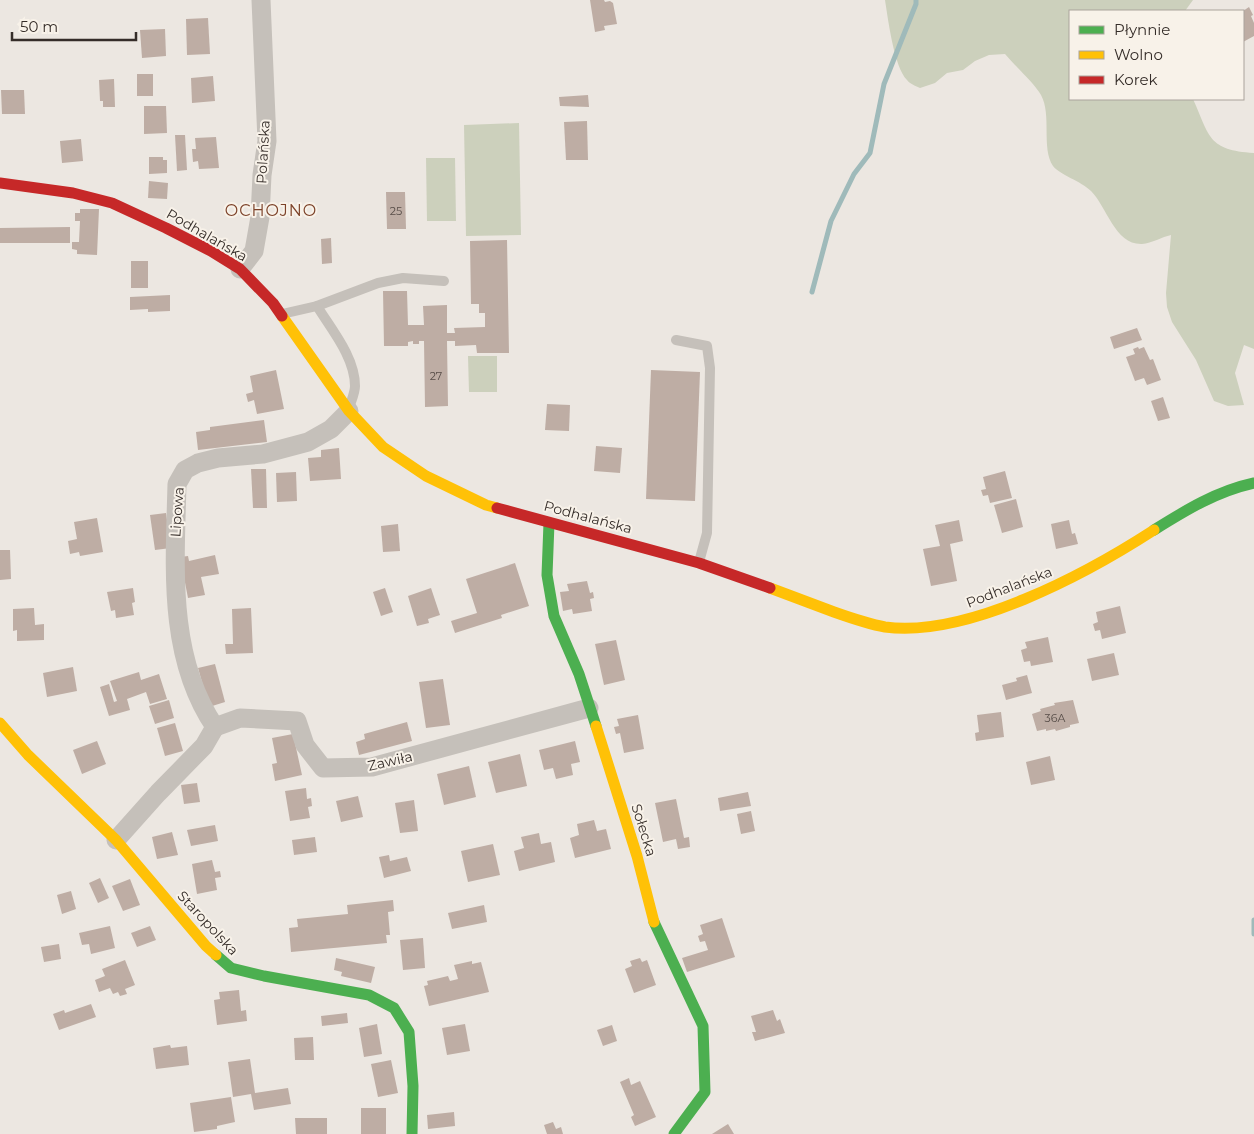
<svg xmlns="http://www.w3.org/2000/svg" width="1254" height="1134" viewBox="0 0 1254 1134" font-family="Montserrat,sans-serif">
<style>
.green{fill:#ccd0bc}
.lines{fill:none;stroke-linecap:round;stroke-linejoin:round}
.stream{stroke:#9fbaba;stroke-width:5}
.building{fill:#beada4}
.lane{stroke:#c5c0ba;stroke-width:10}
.street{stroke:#c5c0ba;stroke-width:19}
.fast{stroke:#4caf50;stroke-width:11}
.slow{stroke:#ffc107;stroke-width:11}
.jam{stroke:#c62828;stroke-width:11}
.labels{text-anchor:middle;stroke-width:4;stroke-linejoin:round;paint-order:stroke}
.number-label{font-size:11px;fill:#574d48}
.street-label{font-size:14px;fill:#352d29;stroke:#f8f2e9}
.quarter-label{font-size:16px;letter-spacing:1px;fill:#7c4229;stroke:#f8f2e9}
</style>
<rect width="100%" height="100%" fill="#ece7e1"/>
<g class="green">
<path d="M885,0H1193L1185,11H1070V99H1193C1210,137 1208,150 1254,153V349L1244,345L1235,373L1244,405L1228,406L1214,401L1196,360L1172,322L1167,307L1166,293L1171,235C1162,237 1152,243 1142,244C1115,245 1107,207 1091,191C1081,181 1060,175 1053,166C1041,148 1052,115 1041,95C1035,84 1014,65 1005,54L989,55L975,61L963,70L947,73L935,83L920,88C916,86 910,84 907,80C894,67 888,19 885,0Z"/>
<polygon points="519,123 521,235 466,236 464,125"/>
<polygon points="426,158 455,158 456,221 427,221"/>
<polygon points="468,356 497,356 497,392 469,392"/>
</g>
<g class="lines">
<g class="stream">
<polyline points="812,292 831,221 854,174 870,153 884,84 916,4 916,0"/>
<polyline points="1254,920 1254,934"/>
</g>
</g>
<g class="building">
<polygon points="590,0 604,0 605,2 610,1 613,3 617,24 604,26 605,30 595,32"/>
<polygon points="1249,7 1253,15 1251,16 1254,23 1254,36 1243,42 1243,11"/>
<polygon points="208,18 210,54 187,55 186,19"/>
<polygon points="165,29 166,56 142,58 140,30"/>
<rect x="137" y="74" width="16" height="22"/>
<polygon points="213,76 215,101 192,103 191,78"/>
<polygon points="114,79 115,107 103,107 103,101 100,101 99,80"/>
<polygon points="1,90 24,90 25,114 2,114"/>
<polygon points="588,95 589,107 560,106 559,97"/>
<polygon points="144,106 166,106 167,133 144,134"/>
<polygon points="587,121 588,160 566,160 564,122"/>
<polygon points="175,135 185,135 187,170 177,171"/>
<polygon points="216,137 219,168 199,169 198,161 193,162 192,149 196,149 195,138"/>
<polygon points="81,139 83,161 62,163 60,141"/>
<polygon points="149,157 163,157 163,160 167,160 167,173 149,174"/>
<polygon points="149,181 168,183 167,199 148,198"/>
<polygon points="386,192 405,192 406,229 387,229"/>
<polygon points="80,209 99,209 97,255 77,254 77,250 72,249 72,242 79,242 80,221 75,221 75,213 80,213"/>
<polygon points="70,227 70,243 0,243 0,228"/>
<polygon points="331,238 332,263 322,264 321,239"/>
<polygon points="507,240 509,353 477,353 476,345 455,346 455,341 447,341 448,406 425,407 424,341 419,341 419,344 413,344 413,341 408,342 408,346 384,346 383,291 407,291 408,325 424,325 423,306 447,305 447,333 455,333 454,328 485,327 485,313 479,313 479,304 471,304 470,241"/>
<rect x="131" y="261" width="17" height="27"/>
<polygon points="170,295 170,311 148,312 148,309 130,310 130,297"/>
<polygon points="1137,328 1142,340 1114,349 1110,337"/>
<polygon points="1138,347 1139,349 1144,347 1150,360 1153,359 1161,380 1147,385 1144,378 1135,381 1126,357 1135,354 1133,349"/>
<polygon points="276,370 284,409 257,414 254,400 248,402 246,394 253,392 250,376"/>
<polygon points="651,370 700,372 695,501 646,499"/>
<polygon points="1163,397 1170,418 1158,421 1151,401"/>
<polygon points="547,404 570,405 569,431 545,430"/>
<polygon points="264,420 267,442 198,450 196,432 210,430 210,427"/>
<polygon points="596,446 622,448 620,473 594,471"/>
<polygon points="339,448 341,479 310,481 308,458 321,457 321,450"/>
<polygon points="251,469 266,469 267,508 253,508"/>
<polygon points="1005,471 1012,498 990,503 988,495 983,496 981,490 986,489 983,477"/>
<polygon points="296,472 297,501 277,502 276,473"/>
<polygon points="1016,499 1023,527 1002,533 994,505"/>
<polygon points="166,513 171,548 155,550 150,515"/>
<polygon points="97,518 103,552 80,556 79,552 70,554 68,541 77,539 74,522"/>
<polygon points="959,520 963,541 950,544 957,581 931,586 923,549 940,546 935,525"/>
<polygon points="1069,520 1072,534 1075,533 1078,544 1056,549 1051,524"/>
<polygon points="398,524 400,551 383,552 381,526"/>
<polygon points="0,550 10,550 11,579 0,580"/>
<polygon points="215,555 219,574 201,577 205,595 188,598 180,557 188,556 189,561"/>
<polygon points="515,563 529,606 501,615 502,618 455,633 451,621 477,613 466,579"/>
<polygon points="587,581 590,593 593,592 594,598 590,599 592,611 573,614 572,609 563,611 560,592 569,591 567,584"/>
<polygon points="133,588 135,602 132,603 134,615 116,618 115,610 111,611 107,592"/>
<polygon points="385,588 393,612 381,616 373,592"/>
<polygon points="431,588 440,615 428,619 429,623 417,626 408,596"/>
<polygon points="1120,606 1126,633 1102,639 1100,630 1095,631 1093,624 1098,622 1096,612"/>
<polygon points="34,608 35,625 44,624 44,640 17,641 17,630 13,631 13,609"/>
<polygon points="251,608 253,653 226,654 225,644 233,644 232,609"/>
<polygon points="1048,637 1053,662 1031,666 1030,661 1024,662 1021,650 1027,648 1025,642"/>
<polygon points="616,640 625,680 604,685 595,644"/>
<polygon points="1114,653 1119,675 1092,681 1087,659"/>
<polygon points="215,664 225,702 209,707 198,668"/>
<polygon points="73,667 77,691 47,697 43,673"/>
<polygon points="139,672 141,680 159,674 167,699 150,704 146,692 127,699 130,710 109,716 100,687 109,684 114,702 117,701 110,681"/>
<polygon points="1027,675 1032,693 1006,700 1002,685 1017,681 1016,678"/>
<polygon points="443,679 450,725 426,728 419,682"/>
<polygon points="169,700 174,718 155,724 149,706"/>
<polygon points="1073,700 1079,723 1070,725 1070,727 1056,731 1055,729 1046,731 1046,729 1037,731 1032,714 1041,711 1040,709 1055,705 1054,703"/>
<polygon points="1001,712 1004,737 976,741 975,733 979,732 977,715"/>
<polygon points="638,715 644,749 624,753 620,733 616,734 614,727 619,726 617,719"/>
<polygon points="407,722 412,741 359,755 356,742 365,739 364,734"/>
<polygon points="175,723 183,751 165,756 157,728"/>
<polygon points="293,734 302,775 275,781 272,764 277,763 272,738"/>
<polygon points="97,741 106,764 82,774 73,750"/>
<polygon points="575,741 580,762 571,764 573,775 556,779 553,768 544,770 539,750"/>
<polygon points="520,754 527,786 496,793 488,762"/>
<polygon points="1050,756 1055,780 1031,785 1026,762"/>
<polygon points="469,766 476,797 444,805 437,774"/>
<polygon points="197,783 200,802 184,804 181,785"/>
<polygon points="306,788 307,799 311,798 312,806 308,807 310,818 290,821 285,791"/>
<polygon points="748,792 751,806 720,811 718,798"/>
<polygon points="358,796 363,817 341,822 336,801"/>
<polygon points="676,799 684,838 689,837 690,847 678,849 676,839 663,842 655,803"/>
<polygon points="414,800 418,831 400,833 395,803"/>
<polygon points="751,811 755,831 741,834 737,814"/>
<polygon points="594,820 597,831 606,829 611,849 575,858 570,838 579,835 577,824"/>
<polygon points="215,825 218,841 191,846 187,830"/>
<polygon points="172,832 178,855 157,859 152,837"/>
<polygon points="539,833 541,844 551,842 555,862 519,871 514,851 524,848 521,837"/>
<polygon points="315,837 317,852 294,855 292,840"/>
<polygon points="493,844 500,875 468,882 461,851"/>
<polygon points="389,855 390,861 407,857 411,871 384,878 379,857"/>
<polygon points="212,860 215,872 220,871 221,877 215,878 217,890 197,894 192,864"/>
<polygon points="100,878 109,898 98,903 89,883"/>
<polygon points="130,879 140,905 123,911 112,886"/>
<polygon points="71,891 76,909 62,914 57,895"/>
<polygon points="393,900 394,911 388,912 390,935 386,935 387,943 291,952 289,928 298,927 297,919 348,914 347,905"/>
<polygon points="484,905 487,922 452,929 448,913"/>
<polygon points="722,918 735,957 687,972 682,958 708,950 705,941 700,942 698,936 703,934 700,925"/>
<polygon points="110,926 115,948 91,954 89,944 82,945 79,933"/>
<polygon points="150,926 156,940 137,947 131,933"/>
<polygon points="423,938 425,968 403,970 400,940"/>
<polygon points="59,944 61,959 44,962 41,947"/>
<polygon points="336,958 375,967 371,983 341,976 342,972 334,970"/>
<polygon points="640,958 642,962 647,960 656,985 634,993 625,969 632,966 630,961"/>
<polygon points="125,960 135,985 125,989 127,994 120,996 118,992 113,994 110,988 99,992 95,980 105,976 102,969"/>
<polygon points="472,961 472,964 481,962 489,992 429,1006 424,986 428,985 427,981 448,976 450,981 458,979 454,965"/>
<polygon points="239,990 241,1011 246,1010 247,1021 217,1025 214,1000 220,999 219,992"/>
<polygon points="91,1004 96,1017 59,1030 53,1014 64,1010 65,1013"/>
<polygon points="773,1010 777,1021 780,1019 785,1033 755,1041 752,1032 756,1032 751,1016"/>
<polygon points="347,1013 348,1023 322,1026 321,1016"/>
<polygon points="377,1024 382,1054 364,1057 359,1028"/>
<polygon points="465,1024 470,1051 447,1055 442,1028"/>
<polygon points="612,1025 617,1041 603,1046 597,1030"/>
<polygon points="313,1037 314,1060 295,1060 294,1038"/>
<polygon points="170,1045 171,1048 187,1046 189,1065 156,1069 153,1048"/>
<polygon points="250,1059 255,1093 288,1088 291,1104 254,1110 251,1094 233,1097 228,1062"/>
<polygon points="391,1060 398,1093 378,1097 371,1064"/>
<polygon points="629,1078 631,1085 640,1081 656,1117 635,1126 631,1117 634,1115 620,1082"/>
<polygon points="231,1097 235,1122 217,1126 217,1129 194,1132 190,1103"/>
<rect x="361" y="1108" width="25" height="26"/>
<polygon points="454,1112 455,1126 428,1129 427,1115"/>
<polygon points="295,1118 327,1118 327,1134 296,1134"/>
<polygon points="553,1122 556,1129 561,1127 563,1134 547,1134 544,1125"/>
<polygon points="728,1124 734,1134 712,1134"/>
</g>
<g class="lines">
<g class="lane">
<path d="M317,306C331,329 355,357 355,386C355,392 352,399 350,405"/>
<polyline points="282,314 317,306 378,283 403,278 444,281"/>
<polyline points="676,340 707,346 710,368 707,533 699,562"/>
</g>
<g class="street">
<polyline points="240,269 254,251 260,217 262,175 267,141 261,0"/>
<path d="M215,727C167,657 175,565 177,484L185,470L198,463L218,458L263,454L308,442L331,429L349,411"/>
<polyline points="215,727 240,718 297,721 305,745 323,768 372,767 589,708"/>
<polyline points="116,840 158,793 204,746 215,727"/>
</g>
<g class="fast">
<polyline points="549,523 547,575 554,616 579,674 596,726"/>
<path d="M1154,530C1186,510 1217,491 1254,483"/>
<polyline points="654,922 703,1026 705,1092 674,1134"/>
<polyline points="216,955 231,968 264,976 369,995 394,1008 409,1032 413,1086 412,1134"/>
</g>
<g class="slow">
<polyline points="282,316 349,411 383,447 426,476 486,505 497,508"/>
<path d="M770,588C791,596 813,604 834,612C851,618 868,624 885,627C967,638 1086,574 1154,530"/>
<polyline points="0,723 28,755 116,840 206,946 216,955"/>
<polyline points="596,726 637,856 654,922"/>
</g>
<g class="jam">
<polyline points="0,183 73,193 112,203 166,228 211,251 240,269 273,303 282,316"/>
<polyline points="497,508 699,563 770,588"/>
</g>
</g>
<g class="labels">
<g class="number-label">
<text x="396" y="215">25</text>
<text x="436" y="380">27</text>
<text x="1055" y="722">36A</text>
</g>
<g class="street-label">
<text transform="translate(263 152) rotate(-87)" y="5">Polańska</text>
<text transform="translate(207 235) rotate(30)" y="5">Podhalańska</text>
<text transform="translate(177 512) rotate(-86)" y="5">Lipowa</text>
<text transform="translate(588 517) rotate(15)" y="5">Podhalańska</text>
<text transform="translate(1009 587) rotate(-21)" y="5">Podhalańska</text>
<text transform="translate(390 761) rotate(-13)" y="5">Zawiła</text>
<text transform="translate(644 830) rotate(73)" y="5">Sołecka</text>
<text transform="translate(208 923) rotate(47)" y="5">Staropolska</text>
</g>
<g class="quarter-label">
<text x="271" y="216">OCHOJNO</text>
</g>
</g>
<rect x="1069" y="10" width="175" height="90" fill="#f8f2e9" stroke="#aaa39c"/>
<rect x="1079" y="26" width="25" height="8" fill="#4caf50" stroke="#aaa39c"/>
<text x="1114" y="35" font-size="15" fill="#352d29">Płynnie</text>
<rect x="1079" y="51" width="25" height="8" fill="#ffc107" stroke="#aaa39c"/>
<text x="1114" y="60" font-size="15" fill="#352d29">Wolno</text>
<rect x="1079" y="76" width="25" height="8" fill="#c62828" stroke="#aaa39c"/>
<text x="1114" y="85" font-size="15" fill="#352d29">Korek</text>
<path d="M12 32v8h124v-8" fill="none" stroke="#352d29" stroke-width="2.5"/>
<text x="20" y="32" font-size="15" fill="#352d29" stroke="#f8f2e9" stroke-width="4" paint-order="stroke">50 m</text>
</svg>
